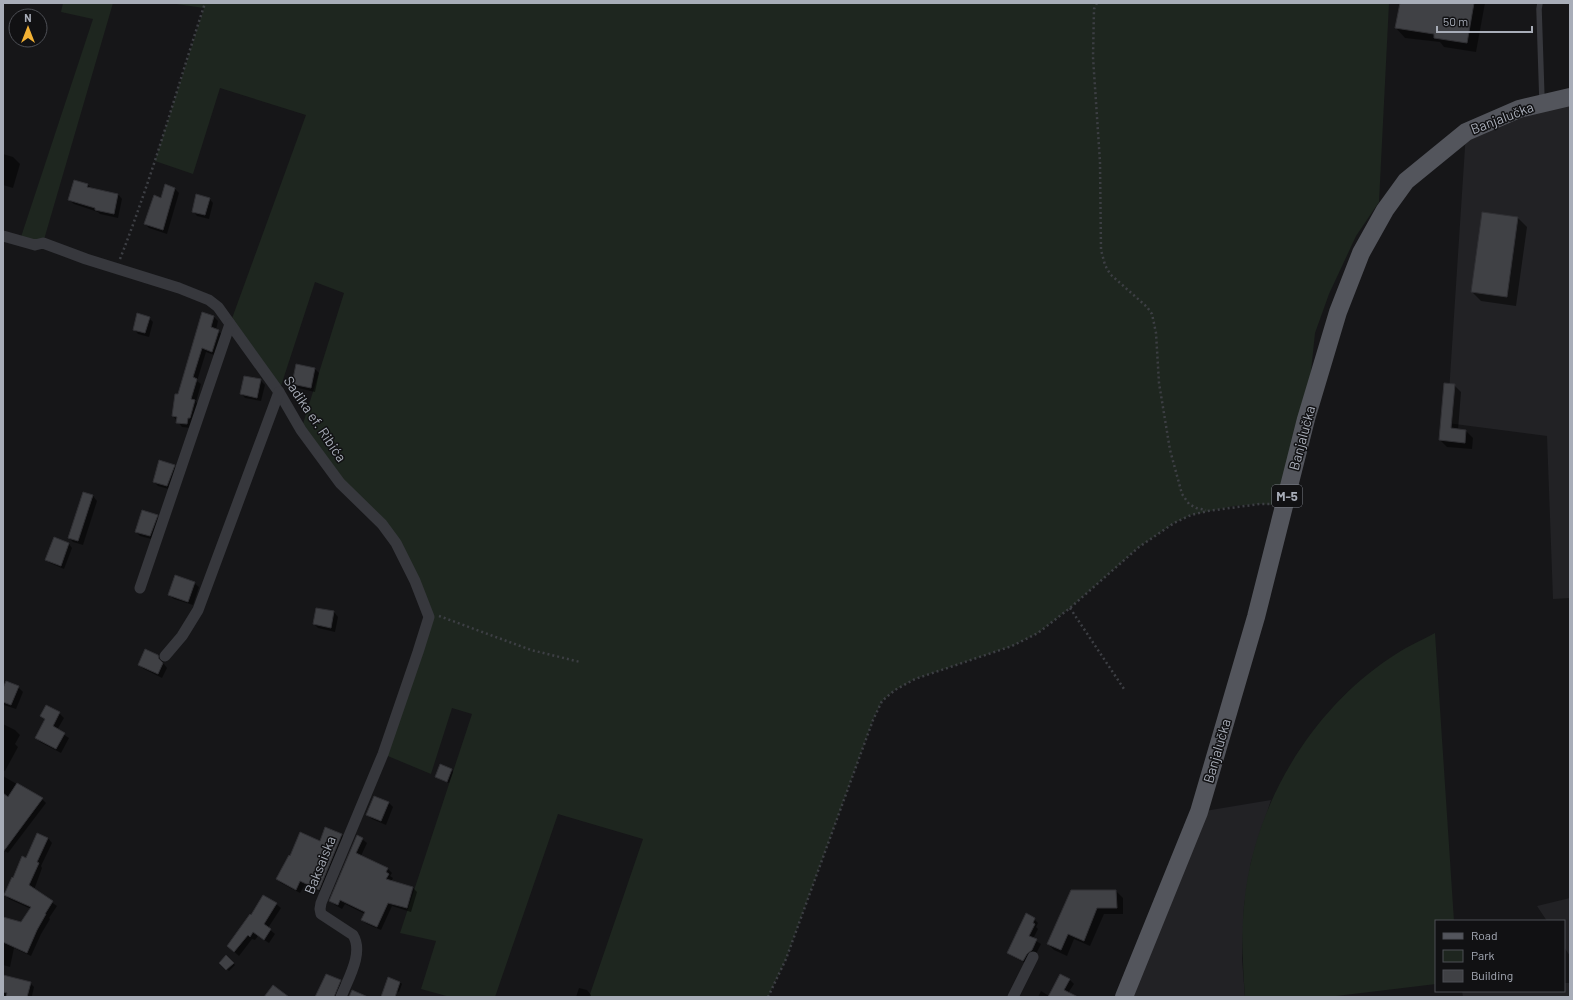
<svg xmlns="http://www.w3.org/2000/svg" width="1573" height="1000" viewBox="0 0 1573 1000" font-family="Barlow,sans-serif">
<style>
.built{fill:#222225}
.green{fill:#1e261f}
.shadow{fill:#0007}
.building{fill:#404145;stroke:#303034}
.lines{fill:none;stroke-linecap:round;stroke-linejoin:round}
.path{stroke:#3d3f44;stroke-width:2.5;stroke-dasharray:2 3;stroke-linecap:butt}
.lane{stroke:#37383d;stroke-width:5.5}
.street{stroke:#37383d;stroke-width:11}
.primary{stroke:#53555c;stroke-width:18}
.labels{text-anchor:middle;stroke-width:3;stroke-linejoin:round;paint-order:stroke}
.shield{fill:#111113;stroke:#7b7e86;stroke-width:1}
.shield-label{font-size:13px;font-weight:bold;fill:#a8adb8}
.street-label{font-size:14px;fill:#a8adb8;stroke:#111113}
</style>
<rect width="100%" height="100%" fill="#161618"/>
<g class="built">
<polygon points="1570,97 1570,598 1553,599 1547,436 1447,423 1466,132"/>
<polygon points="1271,800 1251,862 1244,906 1242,959 1245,997 1124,997 1199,812"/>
<polygon points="1570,898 1570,956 1564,947 1564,921 1547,921 1537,906"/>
<polygon points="1564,983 1570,983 1570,997 1463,997 1462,991 1564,991"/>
</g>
<g class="green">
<polygon points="63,3 113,3 43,243 20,240 93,19 61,12"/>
<polygon points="169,3 1389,3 1379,202 1356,236 1329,294 1315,333 1306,419 1285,506 1260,504 1234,506 1191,515 1174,523 1139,547 1070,608 1038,633 1012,646 915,679 895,690 882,701 873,720 786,959 768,997 589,997 643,839 558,814 495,997 450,997 421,989 436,941 400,933 472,714 452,708 431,774 383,754 429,616 396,543 301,430 344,293 315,282 279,392 230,324 306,115 220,88 193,174 155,161 204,8"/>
<path d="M1435,633L1454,921H1436V984L1328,997H1245C1243,967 1241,936 1244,906C1252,809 1309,712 1390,658C1404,648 1420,641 1435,633Z"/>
</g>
<g class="shadow">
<polygon points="1401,3 1485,3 1476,52 1444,47 1440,42 1405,38 1396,28"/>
<polygon points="3,154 13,157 20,164 13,188 3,185"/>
<polygon points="88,185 92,189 118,194 122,199 118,218 100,214 98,212 74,204 69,200"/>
<polygon points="175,189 179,193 167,234 149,228 145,224"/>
<polygon points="209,198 213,203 209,219 197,216 193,211"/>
<polygon points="1518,218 1527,227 1516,306 1481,301 1472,292"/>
<polygon points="214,317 218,321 216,330 223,335 217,356 206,352 197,381 201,384 196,402 199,405 191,428 182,427 173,416 178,395"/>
<polygon points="149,318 153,322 149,337 138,334 134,329"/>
<polygon points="315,369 319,373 315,392 298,388 293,384"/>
<polygon points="260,380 265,385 261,401 245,398 241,393"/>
<polygon points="1454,385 1461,392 1458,430 1466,431 1473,438 1472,449 1447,447 1440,440"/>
<polygon points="174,466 178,470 172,490 158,486 154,482"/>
<polygon points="83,493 93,496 97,501 83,545 73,542 69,538"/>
<polygon points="157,516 161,520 155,540 140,536 136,532"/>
<polygon points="55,538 69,544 72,548 64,569 50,563 46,560"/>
<polygon points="194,583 199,587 193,605 174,599 169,595"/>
<polygon points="334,612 338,617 335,632 318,628 314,624"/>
<polygon points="158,656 167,668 162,678 144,669 139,665"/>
<polygon points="18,687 23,692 16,709 4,705 3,691"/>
<polygon points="59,713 64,718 57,730 69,738 61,753 40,742 36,737 45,720 42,716"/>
<polygon points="3,724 15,730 20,735 15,744 18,747 5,771 3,770"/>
<polygon points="452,770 453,772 449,783 436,777"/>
<polygon points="3,776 42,799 46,803 8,853 3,850"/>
<polygon points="389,803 393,807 386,825 372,819 367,815"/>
<polygon points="342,835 346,839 323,893 305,885 300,893 281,883 277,879 320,842"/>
<polygon points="48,838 52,843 41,866 42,868 34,890 57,906 49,918 50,919 41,934 31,956 14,948 10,967 3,965 3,918 22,924 31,909 9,899 5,894 26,859"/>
<polygon points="362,839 367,843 361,856 388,869 392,873 390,876 393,878 391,882 413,888 417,892 411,912 392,906 381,930 367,924 362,920 365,914 345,904 342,909 335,905 331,901"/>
<polygon points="1072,891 1116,891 1123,898 1123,914 1104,914 1090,946 1074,939 1067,956 1054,950 1048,944"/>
<polygon points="276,904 281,908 268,928 275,934 269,943 258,936 255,940 252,939 239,956 228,946"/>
<polygon points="1034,919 1038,923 1036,927 1038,929 1033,939 1041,944 1036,954 1027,964 1012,956 1008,953"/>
<polygon points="226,957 235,965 229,971 220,963"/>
<polygon points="3,976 30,983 34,987 32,996 39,997 3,997"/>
<polygon points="1070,980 1074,984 1068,993 1075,997 1038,997 1041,991 1049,996"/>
<polygon points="340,981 344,986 340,997 316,997"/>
<polygon points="400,982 402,984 399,992 388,988"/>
<polygon points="579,988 587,990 591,995 591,997 576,997"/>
</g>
<g class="building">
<polygon points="1400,3 1474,3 1467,43 1434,38 1434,34 1395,28"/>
<polygon points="74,180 88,184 87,187 118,194 114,214 95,210 95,208 68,200"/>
<polygon points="165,184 175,188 163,230 144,224 154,195 161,198"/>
<polygon points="196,194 210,198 205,215 192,212"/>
<polygon points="1482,212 1518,217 1507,297 1471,292"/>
<polygon points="202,312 214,316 211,327 219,330 212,352 202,348 193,377 197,379 191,399 195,400 190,418 188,418 187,424 176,423 177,417 172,416 175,394 178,394"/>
<polygon points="137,313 150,317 145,333 133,330"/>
<polygon points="296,364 315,368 311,388 292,384"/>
<polygon points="244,376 261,379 257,398 240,394"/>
<polygon points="1444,383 1455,384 1451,428 1466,430 1465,443 1439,440"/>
<polygon points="159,460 175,465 167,486 153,482"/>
<polygon points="83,492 93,495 78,541 68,538"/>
<polygon points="142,510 158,515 150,536 135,532"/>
<polygon points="54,537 69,543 61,566 45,560"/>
<polygon points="175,575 195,582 188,602 168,595"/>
<polygon points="316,608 334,611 331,628 313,624"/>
<polygon points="145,649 158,655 159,659 163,663 158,674 138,665"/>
<polygon points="6,681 19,686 11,705 3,702 3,688"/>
<polygon points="46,705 60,712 53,726 65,733 56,749 35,738 45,719 40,716"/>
<polygon points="440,764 452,769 447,782 435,777"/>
<polygon points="17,783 43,798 3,852 3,793 8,797"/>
<polygon points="374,796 389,802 381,821 366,815"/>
<polygon points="325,827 342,834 319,890 300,881 296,890 276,879 289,855 290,856 300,832 320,841"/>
<polygon points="37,833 48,838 37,862 39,863 29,885 53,901 45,914 46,914 37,930 27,953 3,942 3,917 21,922 31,907 4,895 12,877 13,878 22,856 26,858"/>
<polygon points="357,835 363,838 356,853 388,868 386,872 389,874 386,879 413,887 407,908 388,903 377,927 361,920 365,912 340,900 338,905 329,901"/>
<polygon points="1071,890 1116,890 1117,908 1097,908 1084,941 1068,934 1061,950 1047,944"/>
<polygon points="263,895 277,903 264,924 271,929 264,940 253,932 250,937 248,935 234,952 227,946 250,914 251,915"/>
<polygon points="1026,913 1035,918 1033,923 1035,924 1029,936 1037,939 1032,950 1027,954 1023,961 1007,953"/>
<polygon points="226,955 234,963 226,970 219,963"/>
<polygon points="326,974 341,980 334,997 315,997"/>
<polygon points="1060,974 1070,979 1064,990 1078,997 1048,997"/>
<polygon points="3,975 31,982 27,997 6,997 7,993 3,992"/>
<polygon points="388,977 400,982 395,997 381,997"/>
<polygon points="273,985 289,997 264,997"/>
<polygon points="352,990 368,997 349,997"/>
</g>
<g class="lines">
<g class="path">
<polyline points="1097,3 1094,9 1093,57 1100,162 1101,250 1105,265 1110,274 1147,307 1152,314 1156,333 1159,383 1170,450 1182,494 1189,504 1196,508 1206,510"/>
<path d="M120,259C153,175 177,88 205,3"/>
<polyline points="1070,608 1124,689"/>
<polyline points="439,616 531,650 580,662"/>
<polyline points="768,997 786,959 873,720 882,701 895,690 915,679 1012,646 1038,633 1070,608 1139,547 1174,523 1191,515 1208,511 1260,504 1270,504"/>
</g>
<polyline class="lane" points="1540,3 1539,9 1542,101"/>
<g class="street">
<path d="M3,236L35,245L43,243L86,259L179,288L209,300L218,307L279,392L301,430L340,483L382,524L396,543L415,581L429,617L418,652L383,754L321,903L320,909L321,914L353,935C364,953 348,979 341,997"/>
<polyline points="140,588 230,324"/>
<polyline points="165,656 182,636 198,610 279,392"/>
<polyline points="1013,997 1033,957"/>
</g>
<polyline class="primary" points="1124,997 1199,812 1256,617 1306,419 1338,312 1361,253 1385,210 1406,181 1466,132 1519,109 1570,97"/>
</g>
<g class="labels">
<rect class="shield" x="1272" y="485" width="30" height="22" rx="3"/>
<g class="shield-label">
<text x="1287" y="501">M-5</text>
</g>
<g class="street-label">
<text transform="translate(1502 118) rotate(-21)" y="5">Banjalučka</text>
<text transform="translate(315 419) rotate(56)" y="5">Sadika ef. Ribića</text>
<text transform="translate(1302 438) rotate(-75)" y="5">Banjalučka</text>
<text transform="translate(1217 751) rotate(-74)" y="5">Banjalučka</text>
<text transform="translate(320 865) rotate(-68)" y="5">Baksaiska</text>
</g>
</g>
<rect width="1573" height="1000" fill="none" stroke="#a8adb8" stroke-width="8"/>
<rect x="1435" y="920" width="130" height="72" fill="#111113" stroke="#4d4f55"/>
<rect x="1443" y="933" width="20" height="6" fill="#53555c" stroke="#4d4f55"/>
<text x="1471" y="940" font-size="12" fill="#a8adb8">Road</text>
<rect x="1443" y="950" width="20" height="12" fill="#1e261f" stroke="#4d4f55"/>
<text x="1471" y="960" font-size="12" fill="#a8adb8">Park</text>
<rect x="1443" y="970" width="20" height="12" fill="#404145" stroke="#4d4f55"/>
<text x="1471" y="980" font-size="12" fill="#a8adb8">Building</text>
<g transform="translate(28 28)"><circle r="19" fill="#111113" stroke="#4d4f55"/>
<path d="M0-3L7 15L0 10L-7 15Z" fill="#f2b134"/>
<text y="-6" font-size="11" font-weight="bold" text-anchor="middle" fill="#a8adb8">N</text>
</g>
<path d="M1437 26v6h95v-6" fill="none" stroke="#a8adb8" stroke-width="2"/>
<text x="1443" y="26" font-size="12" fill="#a8adb8" stroke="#111113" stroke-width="3" paint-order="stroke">50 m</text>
</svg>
